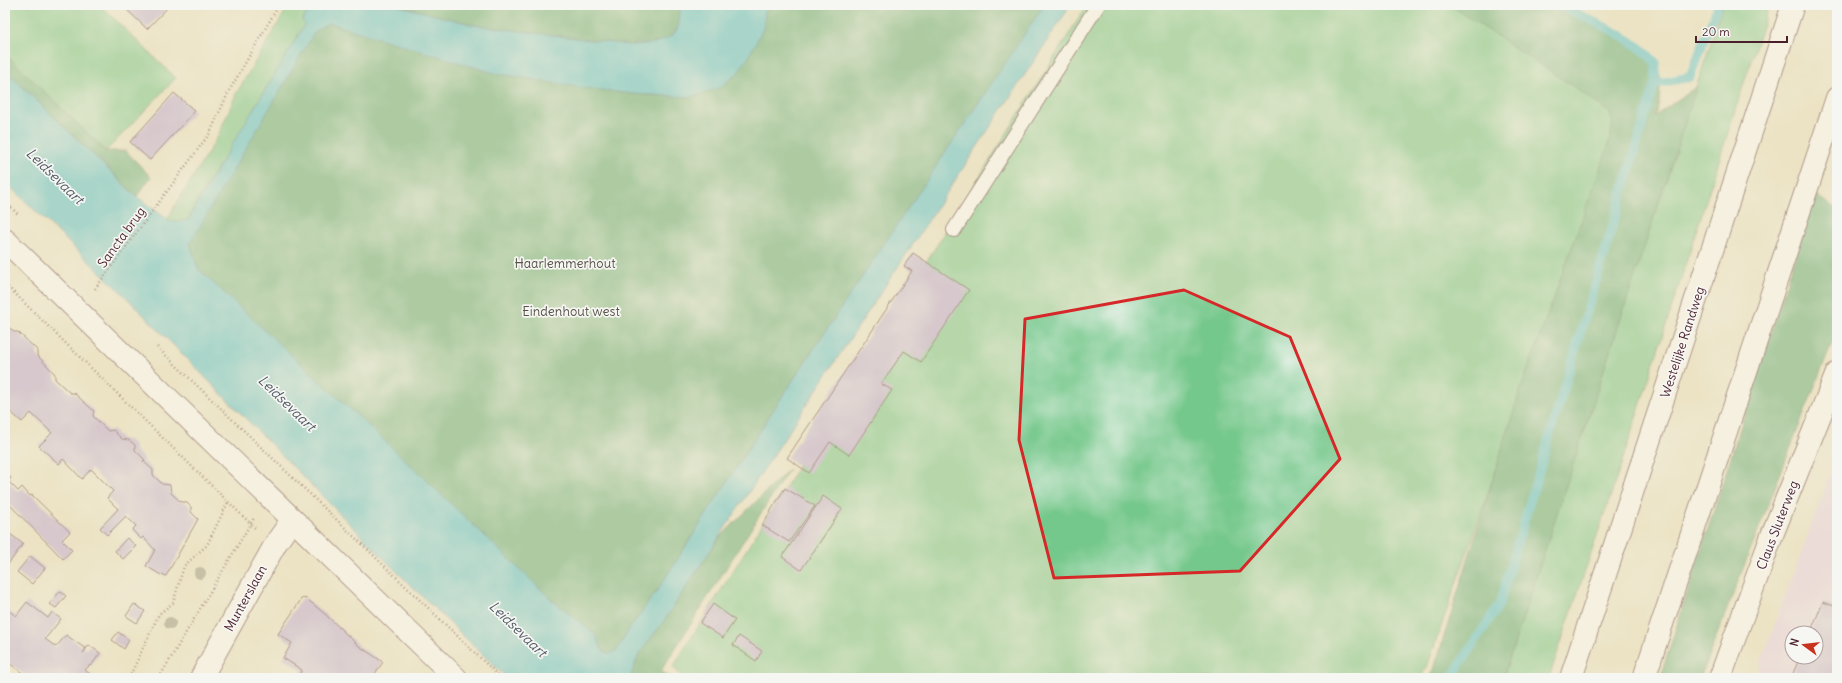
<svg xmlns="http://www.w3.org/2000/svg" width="1842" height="683" viewBox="0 0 1842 683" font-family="Delius,sans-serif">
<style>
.built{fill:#e9d2ed;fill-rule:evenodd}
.green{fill:#74c88b;stroke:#5f745b}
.forest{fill:#5fac77;stroke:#546651}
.water{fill:#56c2cf;stroke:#50707d}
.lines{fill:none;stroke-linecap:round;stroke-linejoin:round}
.stream{stroke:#56c2cf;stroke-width:9}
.building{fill:#bba6d6}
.lane-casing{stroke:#623c42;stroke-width:16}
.street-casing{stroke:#623c42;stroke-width:24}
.secondary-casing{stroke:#623c42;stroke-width:24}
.primary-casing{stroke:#623c42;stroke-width:24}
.path{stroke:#623c42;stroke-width:2.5;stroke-dasharray:1 3;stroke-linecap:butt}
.lane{stroke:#fff;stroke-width:14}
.street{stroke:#fff;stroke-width:22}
.secondary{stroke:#fff;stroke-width:22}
.primary{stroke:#fff;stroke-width:22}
.tree{fill:#9a9380}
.marked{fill:none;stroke:#d62828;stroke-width:3;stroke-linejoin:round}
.labels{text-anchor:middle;stroke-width:3.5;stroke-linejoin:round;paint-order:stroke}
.street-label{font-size:13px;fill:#4a1f2b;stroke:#f6f6f2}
.park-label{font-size:13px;fill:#575248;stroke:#f6f6f2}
.water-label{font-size:14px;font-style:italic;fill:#4e5864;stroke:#f6f6f2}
</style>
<rect width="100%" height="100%" fill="#f6f6f2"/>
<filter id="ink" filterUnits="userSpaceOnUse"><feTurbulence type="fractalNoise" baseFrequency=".025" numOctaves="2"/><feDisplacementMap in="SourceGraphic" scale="8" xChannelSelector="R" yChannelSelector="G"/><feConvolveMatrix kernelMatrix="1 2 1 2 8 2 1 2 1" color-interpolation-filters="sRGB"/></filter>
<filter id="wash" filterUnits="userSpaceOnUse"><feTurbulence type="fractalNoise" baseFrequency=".012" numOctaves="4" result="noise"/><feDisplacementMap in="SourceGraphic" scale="16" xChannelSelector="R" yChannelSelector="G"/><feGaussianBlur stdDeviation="0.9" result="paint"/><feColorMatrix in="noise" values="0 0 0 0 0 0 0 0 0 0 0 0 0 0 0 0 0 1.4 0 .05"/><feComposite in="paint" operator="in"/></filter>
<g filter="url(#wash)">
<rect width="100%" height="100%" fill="#ece3c5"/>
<path class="built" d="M1837,455V678H1755ZM1792,633H1816V657H1792Z"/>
<g class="green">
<polygon points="5,5 100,5 176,78 106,151 5,54"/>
<polygon points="289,5 312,5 302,21 305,24 244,127 204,189 188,220 171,222 167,219 218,136 236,94"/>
<polygon points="1087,5 1490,5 1628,94 1427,667 1420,678 683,678 673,667"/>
<polygon points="1723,5 1769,5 1623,459 1549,678 1503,678"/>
</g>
<g class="forest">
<path d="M396,5H680C680,12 680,21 678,27C671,44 643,45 629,45L474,25Z"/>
<polygon points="766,5 1044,5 787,389 659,588 630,628 616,651 609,654 602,650 595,634 551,599 198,269 190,243 270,102 314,33 321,27 330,23 494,73 577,87 633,94 690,97 736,75 748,58 763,29"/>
<polygon points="1450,5 1559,5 1623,37 1645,51 1656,63 1661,79 1659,102 1655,116 1697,86 1503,678 1428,678 1434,669 1520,391 1608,147 1613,123 1610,113 1580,91"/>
<polygon points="5,54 105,151 126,151 151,177 137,196 5,70"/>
<polygon points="1815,195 1837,209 1837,330 1700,678 1660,678"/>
<polygon points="789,469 661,671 672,678 630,678 639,654 663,622 719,538"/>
</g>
<path class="water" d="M312,5H396L474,25L629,45C643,45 671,44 678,27C680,21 680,12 680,5H766L763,29L748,58L736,75L717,89L690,97L633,94L577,87L494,73L329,23L321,27L314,33L190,243L198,269L384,440L551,599L595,634L602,650L609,654L616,651L630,628L659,588L787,389L1044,5H1071L663,622L639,654L630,678H507L400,575L119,290L5,182V70L136,196L171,222L188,220C225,154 266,90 305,24L302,21Z"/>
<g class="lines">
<g class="stream">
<path d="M1558,5C1591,21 1632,35 1656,63L1655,84"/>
<polyline points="1451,678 1499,605 1655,84 1690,77 1718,5"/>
</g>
</g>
<g id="blocks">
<g class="building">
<polygon points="122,5 170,5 147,29"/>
<polygon points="174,93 195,111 150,160 130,142"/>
<polygon points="913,253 969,290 921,362 904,351 881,384 892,390 849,455 830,442 809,473 787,458 912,271 904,266"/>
<polygon points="5,324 14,332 18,332 37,350 37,355 55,374 55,379 70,393 74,393 94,411 93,416 108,431 113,430 122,439 129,440 135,445 135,450 145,460 143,461 153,470 153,475 162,484 170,485 171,493 181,502 186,502 191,507 191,512 198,519 166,576 162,574 161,575 146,566 155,550 144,538 143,537 141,539 132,530 136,526 126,516 107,535 100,528 118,509 107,498 113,491 91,469 82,479 63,459 59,464 39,446 52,433 31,413 22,422 5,407"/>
<polygon points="5,472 11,478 8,481 18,491 22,487 30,496 32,495 70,532 62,540 72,550 63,559 5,500"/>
<polygon points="785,488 815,506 789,542 762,525"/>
<polygon points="823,496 842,509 801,570 782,557"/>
<polygon points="5,530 23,544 6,567 5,565"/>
<polygon points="127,538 136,546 123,559 115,551"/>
<polygon points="30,556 45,568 32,584 17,572"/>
<polygon points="60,591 66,596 56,608 50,604"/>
<polygon points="302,598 307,599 325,614 359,646 383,662 372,678 297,678 302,670 283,658 292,643 278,634"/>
<polygon points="27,602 48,618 52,612 61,619 45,639 56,647 66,635 86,649 83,653 89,645 100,653 91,666 90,665 85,670 95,678 29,678 5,660 5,608 16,616"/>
<polygon points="1823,602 1837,607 1837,678 1791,678 1800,657 1816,657 1816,633 1810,633"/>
<polygon points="134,604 145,611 137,623 126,616"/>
<polygon points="713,604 735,620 723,638 700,623"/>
<polygon points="118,632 129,640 124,649 112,640"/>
<polygon points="739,636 762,651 756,661 733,645"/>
</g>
</g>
</g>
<g filter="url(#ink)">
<use href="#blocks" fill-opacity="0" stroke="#623c42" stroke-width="1"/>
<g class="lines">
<g class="lane-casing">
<polyline id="lane" points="954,230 1098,5"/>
</g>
<g class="street-casing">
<g id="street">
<polyline points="201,678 276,543 292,520"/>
<polyline points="1720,678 1774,530 1837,373"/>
</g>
</g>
<g class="secondary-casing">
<polyline id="secondary" points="5,240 456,678"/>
</g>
<g class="primary-casing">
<g id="primary">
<polyline points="1571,678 1793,5"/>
<polyline points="1644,678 1837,98"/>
</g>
</g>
<g class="path">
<polyline points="5,202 19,215"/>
<polyline points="5,284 255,528"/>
<polyline points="95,289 210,133 229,91 279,5"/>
<polyline points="157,347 501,678"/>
<polyline points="129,678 159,614 173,603 184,566 207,545 228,502"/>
<polyline points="159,678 254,518"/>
</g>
<use href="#lane" class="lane"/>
<use href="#street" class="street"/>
<use href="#secondary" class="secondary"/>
<use href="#primary" class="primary"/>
</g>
<g class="tree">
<circle cx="200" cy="573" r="6"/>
<circle cx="170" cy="623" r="6"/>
</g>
</g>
<path d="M0 0H1842V683H0ZM1184,290L1290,337L1340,459L1240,571L1054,578L1019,440L1025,319Z" fill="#ece3c5" fill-opacity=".55" fill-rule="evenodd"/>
<path class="marked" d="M1184,290L1290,337L1340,459L1240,571L1054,578L1019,440L1025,319Z"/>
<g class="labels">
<g class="street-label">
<text transform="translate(121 237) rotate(-54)" y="5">Sancta brug</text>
<text transform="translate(1682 342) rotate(-72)" y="5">Westelijke Randweg</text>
<text transform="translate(1777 525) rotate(-69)" y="5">Claus Sluterweg</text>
<text transform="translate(245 598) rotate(-61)" y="5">Munterslaan</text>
</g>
<g class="park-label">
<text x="565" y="268">Haarlemmerhout</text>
<text x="571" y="316">Eindenhout west</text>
</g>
<g class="water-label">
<text transform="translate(55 176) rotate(44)" y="5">Leidsevaart</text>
<text transform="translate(287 403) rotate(44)" y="5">Leidsevaart</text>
<text transform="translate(518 629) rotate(44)" y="5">Leidsevaart</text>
</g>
</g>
<rect width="1842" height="683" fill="none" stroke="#f6f6f2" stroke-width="20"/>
<g transform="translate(1804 645) rotate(285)"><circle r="19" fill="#f6f6f2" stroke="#b1a0a2"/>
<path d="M0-3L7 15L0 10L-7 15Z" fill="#c8321e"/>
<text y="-6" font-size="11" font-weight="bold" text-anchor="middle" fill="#4a1f2b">N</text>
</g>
<path d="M1696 36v6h91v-6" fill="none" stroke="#4a1f2b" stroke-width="2"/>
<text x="1702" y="36" font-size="12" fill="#4a1f2b" stroke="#f6f6f2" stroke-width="3" paint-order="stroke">20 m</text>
</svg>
